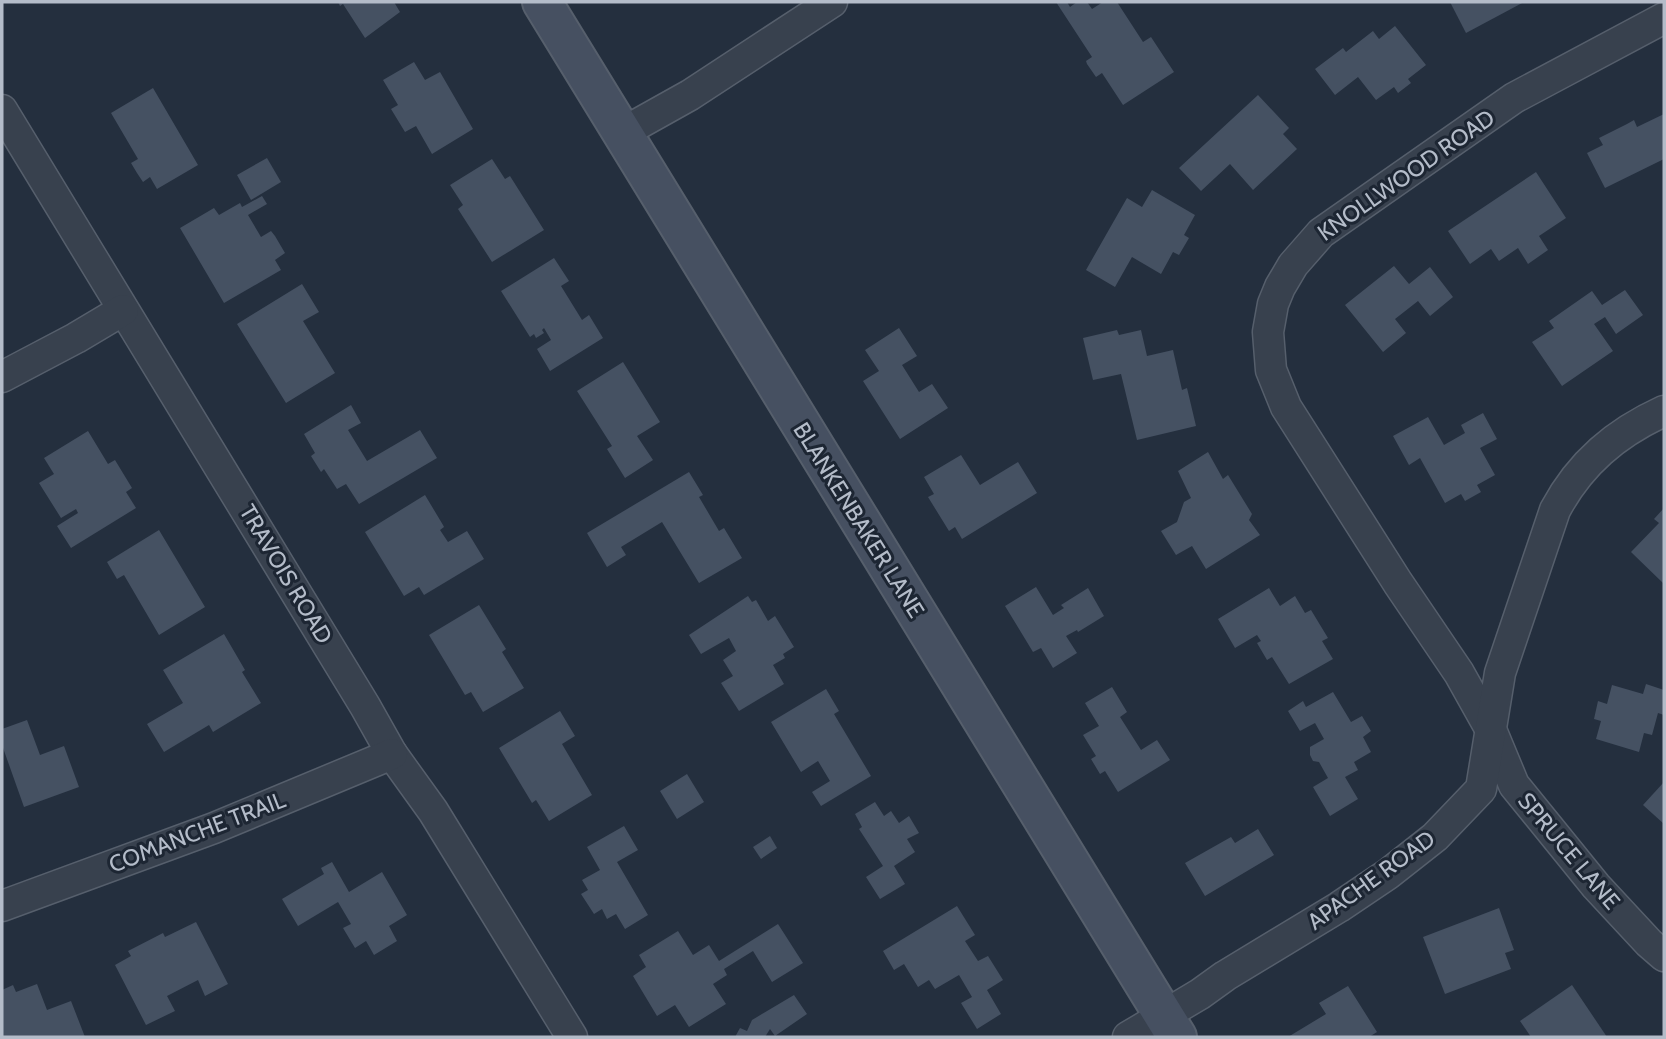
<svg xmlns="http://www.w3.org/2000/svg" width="1666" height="1039" viewBox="0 0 1666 1039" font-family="Cabin,sans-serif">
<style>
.building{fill:#455162}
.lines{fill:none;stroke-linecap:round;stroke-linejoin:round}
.street-casing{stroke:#565f6c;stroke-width:33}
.secondary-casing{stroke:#565f6c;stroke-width:42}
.street{stroke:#38414e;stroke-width:30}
.secondary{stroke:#465061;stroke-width:38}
.labels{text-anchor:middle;stroke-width:6;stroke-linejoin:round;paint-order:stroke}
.street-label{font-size:23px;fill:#b4bcc9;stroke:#1d2633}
</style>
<rect width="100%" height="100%" fill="#242f3e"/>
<g class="building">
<polygon points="338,2 394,2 400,12 365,38 343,4 340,6"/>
<polygon points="1056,2 1067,2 1070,7 1077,2 1087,2 1092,9 1103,2 1117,2 1143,42 1151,37 1174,72 1123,105 1102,73 1096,77 1087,64 1086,61 1092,57"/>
<polygon points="1450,2 1524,2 1466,33"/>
<polygon points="1395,26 1426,65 1408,79 1411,83 1398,93 1394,87 1376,100 1358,77 1335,95 1315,69 1343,48 1346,52 1373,31 1379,39"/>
<polygon points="414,62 425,80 440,72 473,129 432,154 416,126 405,132 391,109 398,105 383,80"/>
<polygon points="153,88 198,165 157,189 150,177 143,182 137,173 131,163 138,159 111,113"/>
<polygon points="1258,95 1289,128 1283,134 1297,149 1253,190 1230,164 1201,191 1179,168"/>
<polygon points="1664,114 1664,159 1605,188 1587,153 1603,145 1599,138 1627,124 1634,120 1637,127"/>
<polygon points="267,158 281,182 251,200 237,175"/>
<polygon points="492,159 505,179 510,176 544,230 492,262 458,209 463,205 450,185"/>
<polygon points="1536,172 1566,218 1539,236 1548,250 1528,264 1518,248 1499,261 1491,249 1470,264 1448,231"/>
<polygon points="1152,190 1195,215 1184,235 1189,238 1179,255 1173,252 1161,274 1132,257 1115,287 1086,270 1127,198 1142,207"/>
<polygon points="262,196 267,204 248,215 261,237 271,231 275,236 285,253 275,260 281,270 224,303 180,228 214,208 219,215 240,203 242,207"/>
<polygon points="554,258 569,281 561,286 582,320 589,315 603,338 550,371 537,349 551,340 544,328 542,330 544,333 536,338 534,334 530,337 501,291"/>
<polygon points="1394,266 1409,284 1430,267 1453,297 1430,316 1418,301 1395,319 1406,333 1383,352 1345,305"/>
<polygon points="302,284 319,312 303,321 335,373 286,403 237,324"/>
<polygon points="1625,290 1643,315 1616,334 1605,317 1594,324 1613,351 1562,386 1532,342 1554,328 1549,321 1592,291 1602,305"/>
<polygon points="899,328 917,356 902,365 919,392 932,384 948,408 900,439 863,381 879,371 865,350"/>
<polygon points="1117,330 1119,335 1141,330 1147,356 1173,350 1182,390 1187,388 1196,426 1137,440 1121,374 1093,380 1083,338"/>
<polygon points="623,362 660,422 637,436 653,460 625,478 607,449 612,446 577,391"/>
<polygon points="351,405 361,423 348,430 367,461 420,430 437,458 359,504 346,484 337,489 324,469 321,472 311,456 315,453 304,434"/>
<polygon points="1483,413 1497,439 1480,448 1495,475 1477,485 1481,492 1465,501 1461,494 1445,503 1420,458 1409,465 1393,436 1428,417 1444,445 1465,433 1461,425"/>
<polygon points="88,431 108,464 115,460 132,488 126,492 136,508 71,548 57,526 78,513 76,509 61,518 39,483 54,474 44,458"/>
<polygon points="1208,452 1223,479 1228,475 1252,514 1249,520 1260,535 1206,569 1192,546 1176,555 1161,531 1177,522 1184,502 1191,498 1178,471"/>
<polygon points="961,455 980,485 1018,462 1037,493 962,539 955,527 949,531 928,497 934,494 924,477"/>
<polygon points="689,472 703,495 699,497 719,531 724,528 742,558 699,583 662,522 621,547 626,555 607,567 587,533"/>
<polygon points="425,495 443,525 444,527 440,530 448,542 467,531 484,559 424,595 419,587 404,596 365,532"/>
<polygon points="1664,508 1664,584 1631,552 1659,523 1654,519"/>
<polygon points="159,530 205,607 159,635 124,575 117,579 107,562"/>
<polygon points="1036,587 1053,615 1064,608 1061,605 1088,588 1104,616 1078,632 1077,630 1066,636 1077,653 1053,668 1041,648 1033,652 1005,606"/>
<polygon points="1269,588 1280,606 1295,596 1305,613 1311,610 1328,638 1322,641 1333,659 1289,684 1272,657 1267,660 1257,643 1261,641 1257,635 1235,648 1218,619"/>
<polygon points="748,596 752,602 756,600 768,621 775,616 794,647 783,654 785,658 773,665 784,684 739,711 721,683 733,676 723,660 736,651 729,638 701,654 689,635"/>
<polygon points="479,605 506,649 502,652 524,688 483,712 471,692 465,695 429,635"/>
<polygon points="224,634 245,670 242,672 261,703 213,732 209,725 164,752 147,724 183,703 163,670"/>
<polygon points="1646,684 1664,690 1664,715 1658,713 1652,735 1644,733 1639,752 1596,739 1601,721 1594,719 1598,701 1607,704 1612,685 1643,694"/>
<polygon points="1112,687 1127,712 1120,717 1141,750 1157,740 1170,760 1118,792 1105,771 1100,774 1091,759 1096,756 1083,735 1099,726 1085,703"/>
<polygon points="826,689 839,711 834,714 871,776 821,806 812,792 830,781 818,761 801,772 771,722"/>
<polygon points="1333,692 1351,722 1362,716 1371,731 1363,737 1371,752 1354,762 1358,770 1345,777 1358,799 1330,816 1313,787 1328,778 1319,762 1313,761 1310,755 1310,747 1324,739 1315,723 1300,731 1288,711 1303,701 1306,707"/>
<polygon points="560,711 575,736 562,744 592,795 549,821 536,800 532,803 499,748"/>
<polygon points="27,720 40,755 64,746 79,787 24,807 2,745 2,729"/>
<polygon points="687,774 704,802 677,819 660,791"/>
<polygon points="1664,782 1664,824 1643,805"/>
<polygon points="875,802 884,816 891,811 899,823 909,816 919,833 907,839 915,852 894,866 905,884 880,899 866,877 883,866 859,829 862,827 855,814"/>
<polygon points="624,826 638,850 617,862 648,915 625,929 616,914 607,919 602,909 594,914 581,894 588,890 582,880 600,870 587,847"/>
<polygon points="1258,829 1274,855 1205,896 1185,863 1231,837 1235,843"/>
<polygon points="770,836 777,848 761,859 753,847"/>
<polygon points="332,862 349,892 382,872 407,915 389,926 397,941 374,955 366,941 355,948 343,928 351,924 338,902 298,926 282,899 324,874 321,868"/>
<polygon points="957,906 975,935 965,941 978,961 988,956 1003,980 987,990 1001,1014 977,1029 961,1003 972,997 959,975 935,989 929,980 918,987 904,964 894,970 883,951"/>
<polygon points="1499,908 1514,950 1505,953 1511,969 1445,994 1423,937"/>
<polygon points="196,922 228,984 205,996 198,980 167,996 175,1011 146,1025 115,965 131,956 128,951 163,933 165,937"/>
<polygon points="778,924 803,963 772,982 753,951 724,969 727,975 713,984 726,1004 689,1027 675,1005 657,1016 633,976 646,967 639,955 678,931 693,955 709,945 719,961"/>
<polygon points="37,984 47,1010 71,1001 85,1037 2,1037 2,990 13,985 16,992"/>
<polygon points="1572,985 1607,1037 1531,1037 1520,1021"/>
<polygon points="1348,986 1377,1032 1369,1037 1288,1037 1326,1014 1319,1003"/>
<polygon points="794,995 807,1014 775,1036 770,1029 765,1037 735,1037 740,1028 747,1031 752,1020"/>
</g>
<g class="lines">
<g class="street-casing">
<g id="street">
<polyline points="1664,18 1514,98 1321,233 1293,265 1280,287 1273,304 1268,332 1271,370 1286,407 1398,583 1459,673 1492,732 1514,785 1596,886 1649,943 1664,956"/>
<polyline points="2,110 365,706 392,754 433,811 572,1037"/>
<polyline points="622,133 690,95 832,2"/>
<polyline points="2,377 76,338 123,310"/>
<polyline points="2,906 214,828 392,754"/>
<path d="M1128,1037L1200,994L1225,976L1339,907L1388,874L1435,837L1481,789L1500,673L1555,510C1580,463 1616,433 1664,411"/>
</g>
</g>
<g class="secondary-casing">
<polyline id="secondary" points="542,2 1177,1037"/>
</g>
<use href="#street" class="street"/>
<use href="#secondary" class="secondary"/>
</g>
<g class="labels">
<g class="street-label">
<text transform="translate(1406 175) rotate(-35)" y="8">KNOLLWOOD ROAD</text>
<text transform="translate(859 520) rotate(58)" y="8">BLANKENBAKER LANE</text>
<text transform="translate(286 574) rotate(59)" y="8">TRAVOIS ROAD</text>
<text transform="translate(197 832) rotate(-21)" y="8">COMANCHE TRAIL</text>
<text transform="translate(1569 851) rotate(50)" y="8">SPRUCE LANE</text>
<text transform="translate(1371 880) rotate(-36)" y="8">APACHE ROAD</text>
</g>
</g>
<rect width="1666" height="1039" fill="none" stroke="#b4bcc9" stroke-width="7"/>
</svg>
